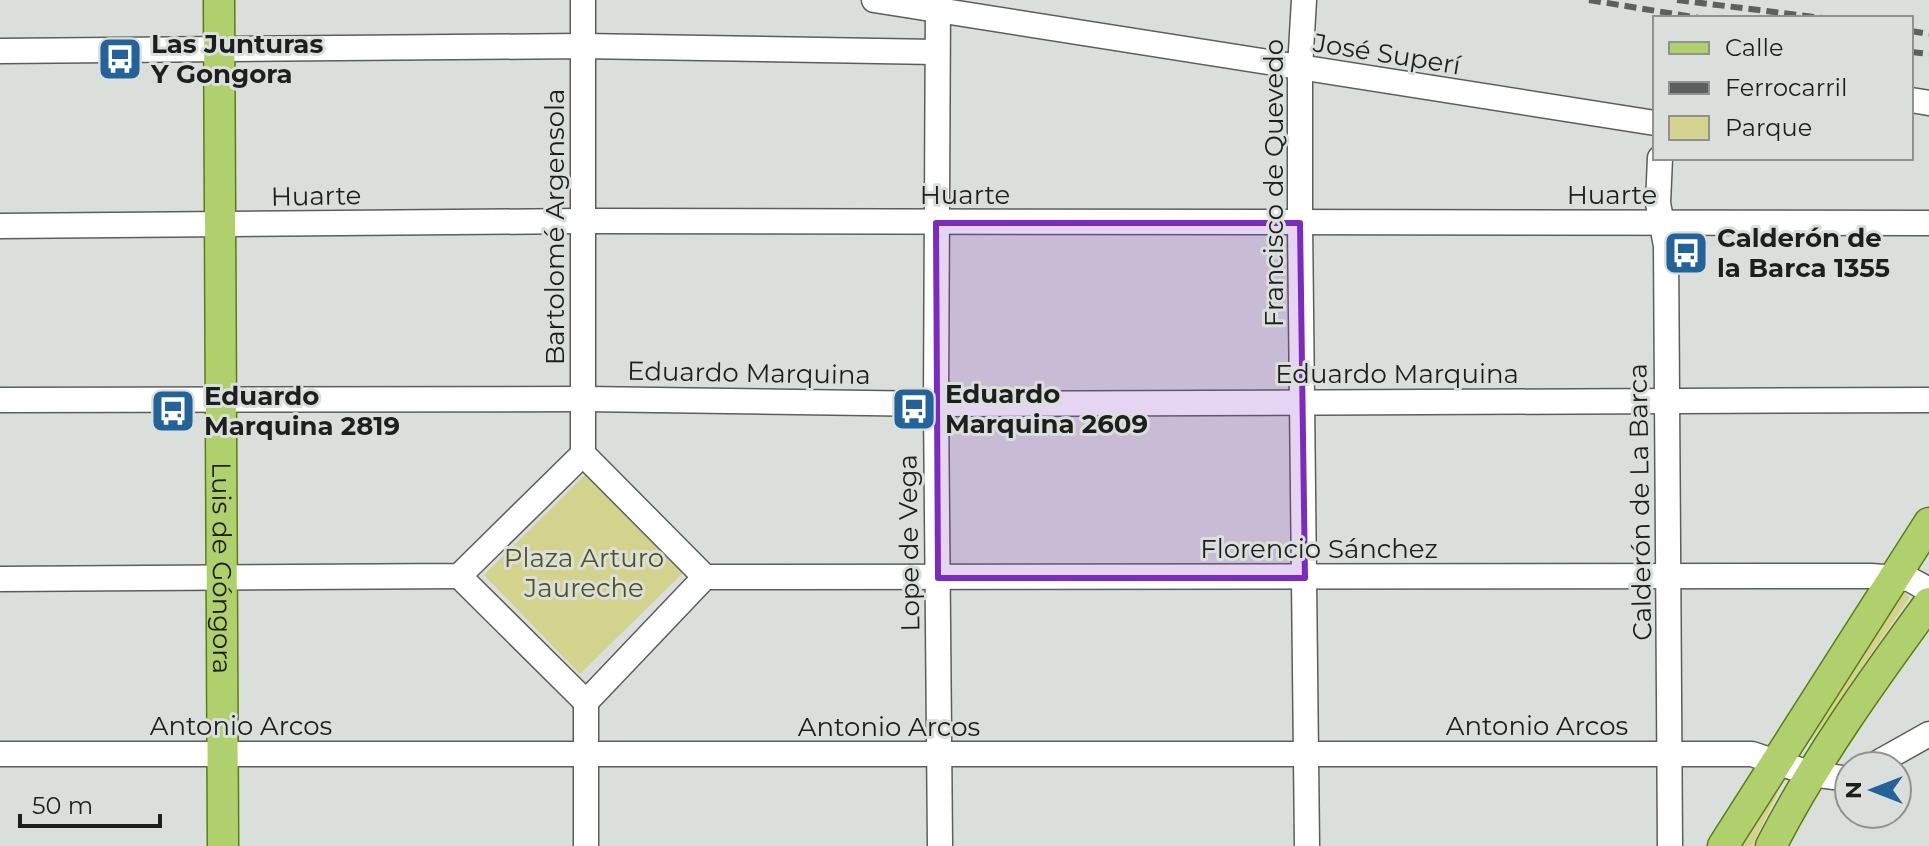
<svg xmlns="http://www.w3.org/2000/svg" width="1929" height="846" viewBox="0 0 1929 846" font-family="Montserrat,sans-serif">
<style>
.green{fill:#d4d38d}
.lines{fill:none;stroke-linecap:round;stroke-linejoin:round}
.minor-casing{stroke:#5b5f5c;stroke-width:27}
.major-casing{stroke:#5b7d14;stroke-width:33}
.minor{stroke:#fff;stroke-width:24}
.major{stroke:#b0d06e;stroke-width:30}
.rail{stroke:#5d605e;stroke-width:6;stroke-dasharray:12 6;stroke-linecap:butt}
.marked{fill:#7b2cbf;fill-opacity:0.2;stroke:#7b2cbf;stroke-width:6;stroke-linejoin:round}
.labels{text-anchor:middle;stroke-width:6;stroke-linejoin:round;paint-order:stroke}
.poi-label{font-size:26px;font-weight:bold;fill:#1d1f1e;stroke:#dbdfdc;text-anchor:start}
.street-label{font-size:26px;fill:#1d1f1e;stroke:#dbdfdc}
.park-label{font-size:26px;fill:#54531d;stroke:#dbdfdc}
</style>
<rect width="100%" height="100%" fill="#dbdfdc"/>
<g class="green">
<polygon points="586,474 683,573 580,674 484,575"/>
<polygon points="1898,587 1910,597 1812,740 1806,740"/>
<polygon points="1778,787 1778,793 1752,846 1740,846"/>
</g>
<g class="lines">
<g class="minor-casing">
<g id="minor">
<polyline points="583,0 583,454"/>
<polyline points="874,0 1655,123"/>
<polyline points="938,0 936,404 940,846"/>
<polyline points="1304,0 1300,68 1300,223 1307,846"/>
<polyline points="0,51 582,46 936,52"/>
<polyline points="1911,100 1929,103"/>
<polyline points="1660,158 1658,203 1666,246 1670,846"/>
<polyline points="0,226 582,221 1929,223"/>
<polyline points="0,400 584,399 936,404 1929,400"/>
<polyline points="583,454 705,577 1871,576 1909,579 1929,590"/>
<polyline points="459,576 586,702"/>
<polyline points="0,579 459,576 583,454"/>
<polyline points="586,702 705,577"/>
<polyline points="586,702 586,846"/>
<polyline points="0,754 1752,754 1812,774 1849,779"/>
<polyline points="1872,766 1929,734"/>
</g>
</g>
<g class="major-casing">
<g id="major">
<path id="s1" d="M219,0L223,846"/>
<polyline points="1723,846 1929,523"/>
<path d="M1771,846C1815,760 1872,681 1929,603"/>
</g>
</g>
<use href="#minor" class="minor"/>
<use href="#major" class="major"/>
<g class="rail">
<polyline points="1589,0 1699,18"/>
<polyline points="1677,0 1823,18"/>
<polyline points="1911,31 1929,34"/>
<polyline points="1911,52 1929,54"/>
</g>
</g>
<path class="marked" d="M936,223H1300L1305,578H938Z"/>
<defs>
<g id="bus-square" transform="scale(2.3)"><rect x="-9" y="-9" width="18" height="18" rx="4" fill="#246399" stroke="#dbdfdc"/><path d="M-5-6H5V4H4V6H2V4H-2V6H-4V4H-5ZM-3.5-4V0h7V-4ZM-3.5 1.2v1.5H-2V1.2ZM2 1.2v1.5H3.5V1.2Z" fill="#fff"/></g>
</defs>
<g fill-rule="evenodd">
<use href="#bus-square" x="120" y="59"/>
<use href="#bus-square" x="1686" y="253"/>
<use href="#bus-square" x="914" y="409"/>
<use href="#bus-square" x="173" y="411"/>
</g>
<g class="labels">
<g class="poi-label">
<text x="151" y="53">Las Junturas<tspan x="151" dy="30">Y Gongora</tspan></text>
<text x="1717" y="247">Calderón de<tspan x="1717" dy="30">la Barca 1355</tspan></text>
<text x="945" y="403">Eduardo<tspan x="945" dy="30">Marquina 2609</tspan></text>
<text x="204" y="405">Eduardo<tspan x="204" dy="30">Marquina 2819</tspan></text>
</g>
<g class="street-label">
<text transform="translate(1387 54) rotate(9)" y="9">José Superí</text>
<text transform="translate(1274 183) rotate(-90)" y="9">Francisco de Quevedo</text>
<text x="965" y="204">Huarte</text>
<text x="1612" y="204">Huarte</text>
<text transform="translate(316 196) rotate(-1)" y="9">Huarte</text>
<text transform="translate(555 227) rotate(-90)" y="9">Bartolomé Argensola</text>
<text transform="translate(749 373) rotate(1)" y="9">Eduardo Marquina</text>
<text x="1397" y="383">Eduardo Marquina</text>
<text transform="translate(1640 502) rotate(-91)" y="9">Calderón de La Barca</text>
<text transform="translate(909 543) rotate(-91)" y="9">Lope de Vega</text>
<text x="1319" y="558">Florencio Sánchez</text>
<text dy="9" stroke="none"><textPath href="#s1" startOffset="568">Luis de Góngora</textPath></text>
<text x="241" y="735">Antonio Arcos</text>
<text x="1537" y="735">Antonio Arcos</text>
<text x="889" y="736">Antonio Arcos</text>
</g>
<g class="park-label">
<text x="584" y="567">Plaza Arturo<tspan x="584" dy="30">Jaureche</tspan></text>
</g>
</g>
<rect x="1653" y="16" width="260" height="144" fill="#dbdfdc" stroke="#8f9290" stroke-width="2"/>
<rect x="1669" y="42" width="40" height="12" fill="#b0d06e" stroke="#8f9290" stroke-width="2"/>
<text x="1725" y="56" font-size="24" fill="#1d1f1e">Calle</text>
<rect x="1669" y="82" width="40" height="12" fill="#5d605e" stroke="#8f9290" stroke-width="2"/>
<text x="1725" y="96" font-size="24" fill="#1d1f1e">Ferrocarril</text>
<rect x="1669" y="116" width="40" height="24" fill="#d4d38d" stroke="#8f9290" stroke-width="2"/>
<text x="1725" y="136" font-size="24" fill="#1d1f1e">Parque</text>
<g transform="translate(1873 790) rotate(270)"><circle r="38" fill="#dbdfdc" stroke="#8f9290" stroke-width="2"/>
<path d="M0-6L14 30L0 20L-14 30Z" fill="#246399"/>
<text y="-12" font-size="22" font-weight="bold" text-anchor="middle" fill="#1d1f1e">N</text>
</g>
<path d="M20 814v12h140v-12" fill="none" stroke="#1d1f1e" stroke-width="4"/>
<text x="32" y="814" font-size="24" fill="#1d1f1e" stroke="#dbdfdc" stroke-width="6" paint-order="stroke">50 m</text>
</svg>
